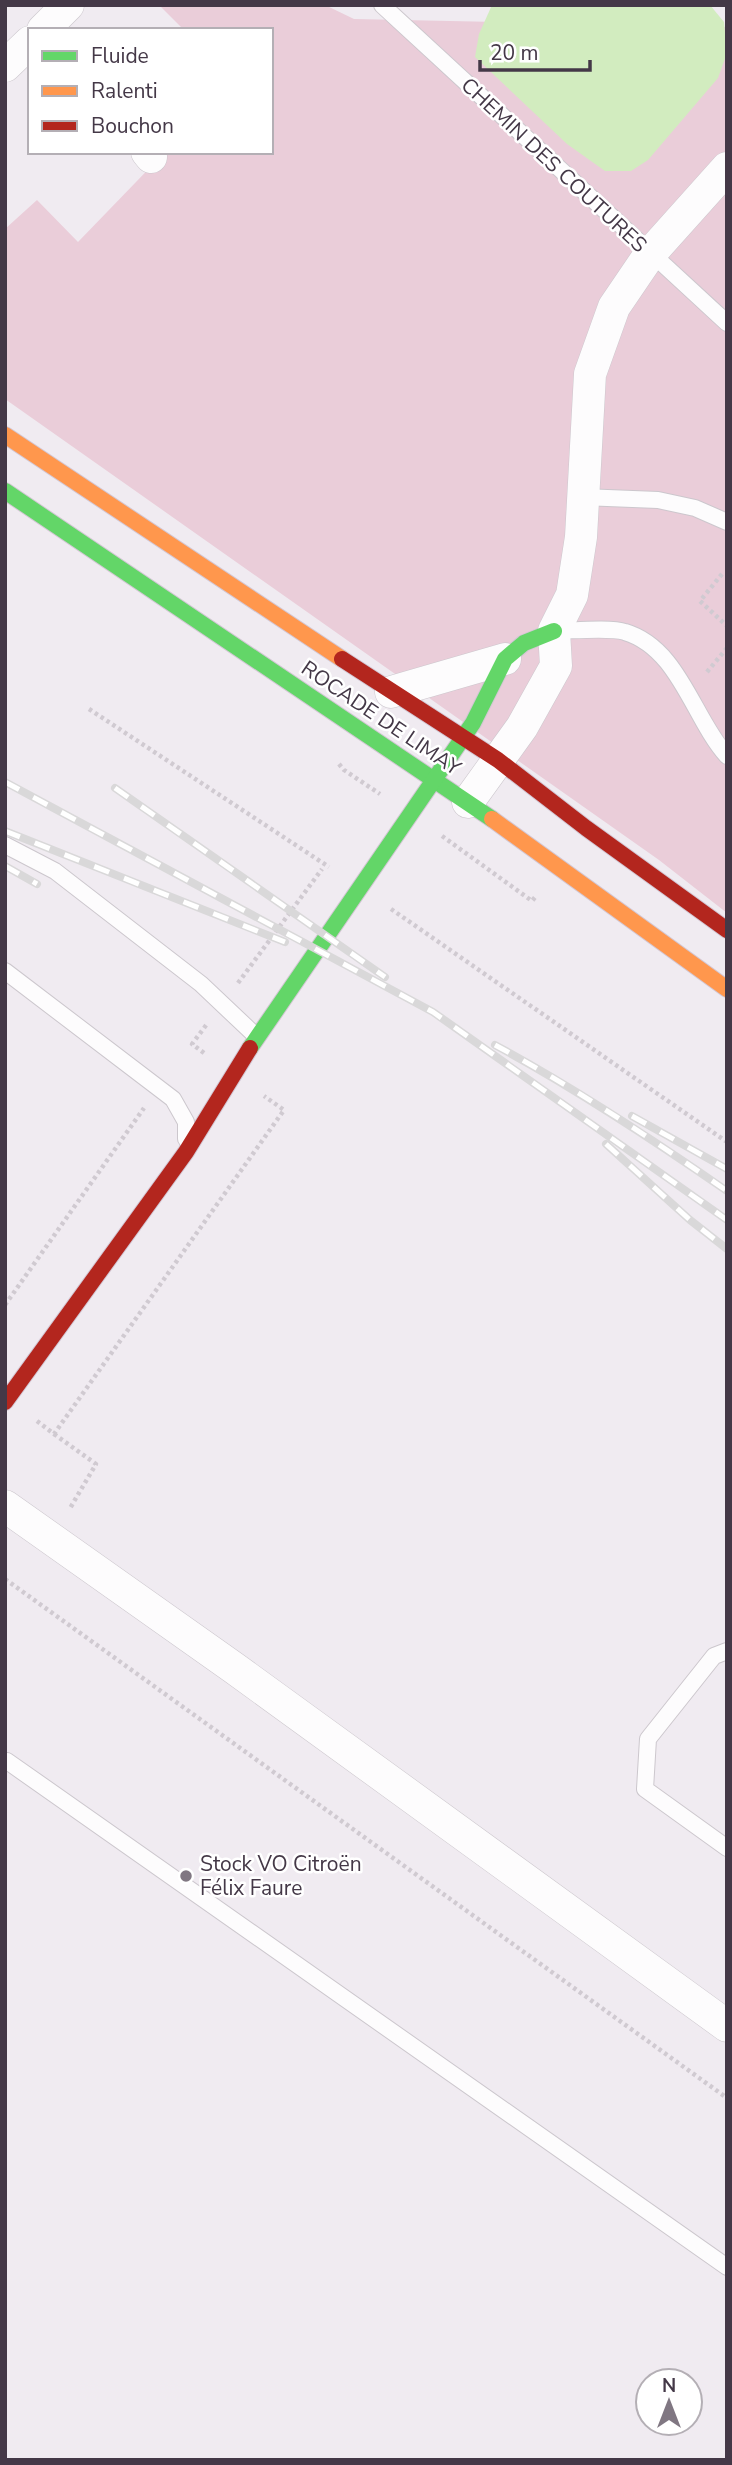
<svg xmlns="http://www.w3.org/2000/svg" width="732" height="2465" viewBox="0 0 732 2465" font-family="'Nunito Sans',sans-serif">
<style>
.green{fill:#eacdd9}
.water{fill:#d2ecbf}
.lines{fill:none;stroke-linecap:round;stroke-linejoin:round}
.lane-casing{stroke:#ccc7cd;stroke-width:18}
.street-casing{stroke:#ccc7cd;stroke-width:33}
.fast-casing{stroke:#d3c7d4;stroke-width:18}
.slow-casing{stroke:#d3c7d4;stroke-width:18}
.jam-casing{stroke:#d3c7d4;stroke-width:18}
.path{stroke:#d0cad1;stroke-width:4.5;stroke-dasharray:3.5 3.5;stroke-linecap:butt}
.lane{stroke:#fdfcfd;stroke-width:16}
.street{stroke:#fdfcfd;stroke-width:32}
.fast{stroke:#63d668;stroke-width:16}
.slow{stroke:#ff974d;stroke-width:16}
.jam{stroke:#b3261e;stroke-width:16}
.rail-casing{stroke:#d9d8d9;stroke-width:8}
.rail{stroke:#fff;stroke-width:5;stroke-dasharray:16;stroke-linecap:butt}
.poi-dot{fill:#807782;stroke:#fff;stroke-width:2.5}
.labels{text-anchor:middle;stroke-width:5;stroke-linejoin:round;paint-order:stroke}
.street-label{font-size:21px;fill:#443847;stroke:#fff}
.poi-label{font-size:21px;fill:#443847;stroke:#fff;text-anchor:start}
</style>
<rect width="100%" height="100%" fill="#f0ebf1"/>
<polygon class="green" points="159,5 325,5 354,19 727,27 727,913 659,860 5,399 5,229 37,200 78,242 165,152 271,152 271,30 184,30"/>
<polygon class="water" points="492,5 710,5 724,22 727,53 718,78 648,160 631,171 605,171 567,144 475,57 479,34"/>
<g class="lines">
<g class="lane-casing">
<g id="lane">
<polyline points="382,5 727,323"/>
<polyline points="582,497 658,500 695,508 727,522"/>
<path d="M554,631C571,631 610,627 625,632C679,648 693,718 727,756"/>
<polyline points="5,845 55,871 201,984 257,1037"/>
<polyline points="5,971 173,1099 186,1122 186,1139"/>
<polyline points="727,1651 714,1656 648,1739 645,1789 727,1848"/>
<polyline points="7,1761 727,2267"/>
</g>
</g>
<g class="street-casing">
<g id="street">
<polyline points="43,30 68,5"/>
<polyline points="5,66 30,42"/>
<polyline points="147,152 151,157"/>
<polyline points="391,692 505,659"/>
<polyline points="468,802 522,727 556,666 554,631 572,595 581,537 590,374 614,307 650,254 727,168"/>
<polyline points="5,1506 234,1668 727,2026"/>
</g>
</g>
<g class="fast-casing">
<g id="fast">
<polyline points="5,491 492,819"/>
<polyline points="250,1048 473,723 505,659 524,643 554,631"/>
</g>
</g>
<g class="slow-casing">
<g id="slow">
<polyline points="5,435 342,659"/>
<polyline points="492,819 727,989"/>
</g>
</g>
<g class="jam-casing">
<g id="jam">
<polyline points="342,659 498,760 586,828 727,930"/>
<polyline points="5,1402 186,1152 250,1048"/>
</g>
</g>
<g class="path">
<polyline points="722,574 700,601 727,626"/>
<polyline points="707,672 727,648"/>
<polyline points="89,709 329,867"/>
<polyline points="339,764 344,770 380,794"/>
<polyline points="442,836 532,901 536,896"/>
<polyline points="391,909 727,1142"/>
<polyline points="238,983 322,869"/>
<polyline points="204,1053 192,1044 207,1024"/>
<polyline points="5,1305 144,1108"/>
<polyline points="37,1421 54,1434 284,1110 264,1096"/>
<polyline points="54,1434 96,1464 69,1510"/>
<polyline points="5,1579 727,2098"/>
</g>
<use href="#lane" class="lane"/>
<use href="#street" class="street"/>
<use href="#fast" class="fast"/>
<use href="#slow" class="slow"/>
<use href="#jam" class="jam"/>
<g class="rail-casing">
<g id="rail">
<polyline points="5,782 433,1012 727,1220"/>
<polyline points="115,788 385,977"/>
<polyline points="5,831 285,942"/>
<polyline points="5,866 37,884"/>
<path d="M495,1045C575,1088 652,1139 727,1191"/>
<polyline points="632,1116 727,1169"/>
<polyline points="606,1144 690,1220 727,1249"/>
</g>
</g>
<use href="#rail" class="rail"/>
</g>
<circle class="poi-dot" cx="186" cy="1876" r="7"/>
<g class="labels">
<g class="street-label">
<text transform="translate(554 165) rotate(43)" y="7">CHEMIN DES COUTURES</text>
<text transform="translate(381 718) rotate(34)" y="7">ROCADE DE LIMAY</text>
</g>
<g class="poi-label">
<text x="200" y="1871">Stock VO Citroën<tspan x="200" dy="24">Félix Faure</tspan></text>
</g>
</g>
<rect width="732" height="2465" fill="none" stroke="#443847" stroke-width="14"/>
<rect x="28" y="28" width="245" height="126" fill="#ffffff" stroke="#b4afb5" stroke-width="2"/>
<rect x="42" y="51" width="35" height="10" fill="#63d668" stroke="#b4afb5" stroke-width="2"/>
<text x="91" y="63" font-size="21" fill="#443847">Fluide</text>
<rect x="42" y="86" width="35" height="10" fill="#ff974d" stroke="#b4afb5" stroke-width="2"/>
<text x="91" y="98" font-size="21" fill="#443847">Ralenti</text>
<rect x="42" y="121" width="35" height="10" fill="#b3261e" stroke="#b4afb5" stroke-width="2"/>
<text x="91" y="133" font-size="21" fill="#443847">Bouchon</text>
<g transform="translate(669 2402)"><circle r="33" fill="#ffffff" stroke="#b4afb5" stroke-width="2"/>
<path d="M0-5L12 26L0 18L-12 26Z" fill="#807782"/>
<text y="-10" font-size="19" font-weight="bold" text-anchor="middle" fill="#443847">N</text>
</g>
<path d="M480 60v10h110v-10" fill="none" stroke="#443847" stroke-width="3.5"/>
<text x="490" y="60" font-size="21" fill="#443847" stroke="#ffffff" stroke-width="5" paint-order="stroke">20 m</text>
</svg>
